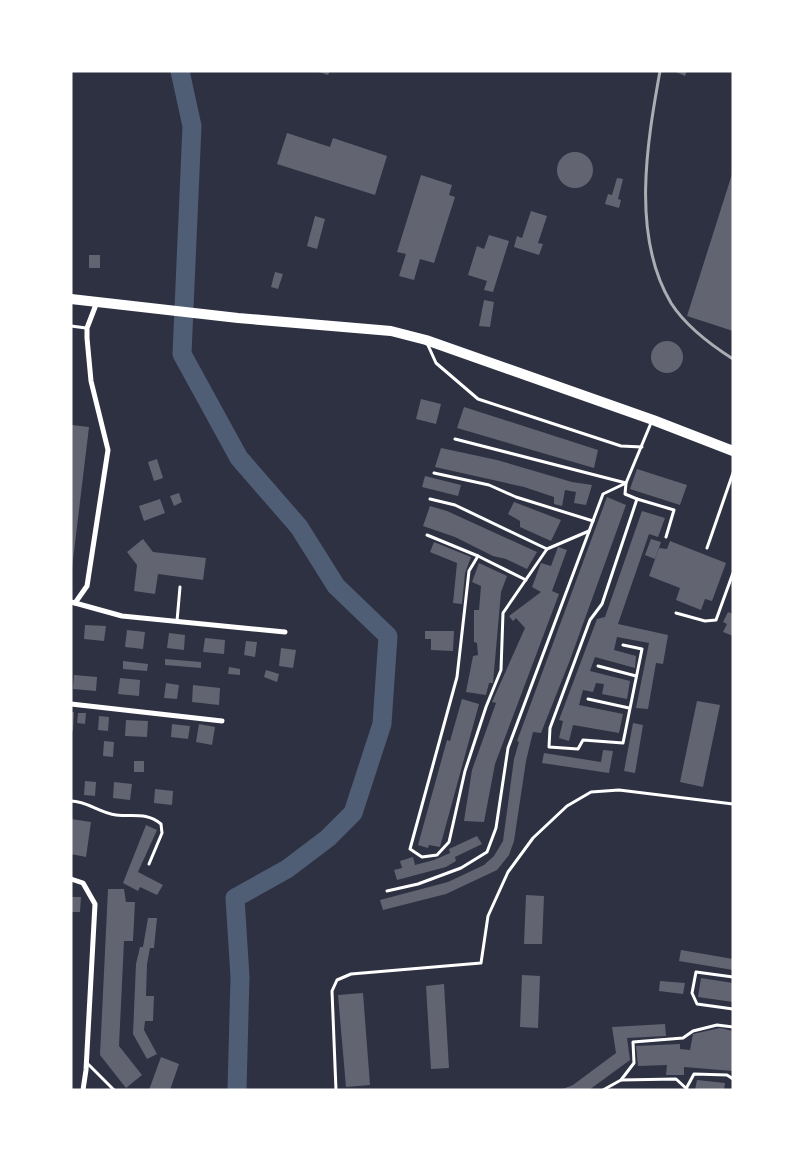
<svg xmlns="http://www.w3.org/2000/svg" width="804" height="1161" viewBox="0 0 804 1161" font-family="'IBM Plex Sans',sans-serif">
<style>
.lines{fill:none;stroke-linecap:round;stroke-linejoin:round}
.river{stroke:#4f5d75;stroke-width:19}
.building{fill:#626471}
.service{stroke:#fff;stroke-width:3}
.minor{stroke:#fff;stroke-width:5}
.primary{stroke:#fff;stroke-width:10}
.rail{stroke:#abadb3;stroke-width:3}
</style>
<rect width="100%" height="100%" fill="#2d3142"/>
<g class="lines">
<polyline class="river" points="180,71 192,126 182,354 239,458 299,527 336,586 388,636 382,724 353,813 328,838 287,869 235,898 240,977 237,1090"/>
</g>
<g class="building">
<polygon points="316,71 330,71 328,75"/>
<polygon points="674,71 687,71 685,76"/>
<polygon points="287,133 330,147 333,138 387,156 375,195 277,164"/>
<circle cx="575" cy="170" r="18"/>
<polygon points="733,171 733,331 687,316"/>
<polygon points="421,175 452,185 449,195 455,197 434,263 420,259 414,280 399,276 406,254 397,252"/>
<polygon points="617,178 623,179 618,199 621,200 619,208 605,204 608,194 612,195"/>
<polygon points="531,211 547,216 538,243 543,244 539,255 514,247 517,236 522,238"/>
<polygon points="315,216 325,219 317,249 307,246"/>
<polygon points="489,235 509,241 493,292 484,290 487,281 468,275 477,246 484,249"/>
<rect x="89" y="255" width="11" height="13"/>
<polygon points="275,272 283,274 278,289 271,287"/>
<polygon points="484,300 494,302 490,327 479,326"/>
<circle cx="667" cy="357" r="16"/>
<polygon points="421,399 441,404 436,424 416,419"/>
<polygon points="464,407 598,450 594,468 457,428"/>
<polygon points="72,425 89,427 72,568 71,568"/>
<polygon points="441,448 497,460 572,482 592,485 586,505 574,503 576,492 565,490 562,506 554,504 554,497 524,487 435,467"/>
<polygon points="157,459 163,478 154,481 148,462"/>
<polygon points="637,469 687,485 680,505 630,489"/>
<polygon points="425,476 461,485 458,496 422,487"/>
<polygon points="179,493 182,502 174,506 170,496"/>
<polygon points="607,497 626,505 570,660 541,733 533,732 526,761 514,841 509,855 497,870 446,894 383,910 380,900 448,882 484,865 494,856 503,841 514,759 519,742 517,741"/>
<polygon points="160,499 165,513 144,521 139,506"/>
<polygon points="514,502 561,520 551,541 520,527 520,521 508,514"/>
<polygon points="430,506 447,511 537,552 527,569 506,559 493,556 455,537 423,526"/>
<polygon points="642,511 665,518 658,537 649,534 618,624 668,635 663,664 656,663 648,709 636,708 649,643 617,637 614,650 636,656 635,668 595,657 590,671 630,681 627,699 602,694 604,684 596,683 593,692 583,690 579,705 623,714 619,733 573,725 569,741 559,738 563,721 559,720 597,619 605,617"/>
<polygon points="143,539 153,552 206,558 203,580 158,574 155,594 134,591 137,565 127,552"/>
<polygon points="651,539 661,542 655,559 645,555"/>
<polygon points="670,541 726,563 712,601 705,599 701,610 676,600 680,588 649,576 659,548 667,549"/>
<polygon points="434,542 471,557 465,573 462,604 453,603 457,563 430,552"/>
<polygon points="558,547 567,550 552,591 559,594 495,764 484,822 464,821 472,770 496,703 492,702 525,628 516,618 513,621 509,616 541,592 532,587 541,563 551,566"/>
<polygon points="479,563 507,576 501,592 493,683 489,683 486,695 466,692 473,656 478,655 477,643 474,642 474,610 479,610 481,586 472,582"/>
<polygon points="728,612 733,614 733,636 723,632 727,624 723,622"/>
<polygon points="85,625 106,626 104,641 84,639"/>
<polygon points="127,630 145,632 143,649 125,647"/>
<polygon points="425,631 454,631 453,651 431,650 431,639 425,639"/>
<polygon points="169,633 185,635 184,650 167,648"/>
<polygon points="205,638 225,640 224,654 203,652"/>
<polygon points="246,641 257,642 255,657 244,655"/>
<polygon points="281,648 296,650 293,668 279,666"/>
<polygon points="165,659 201,662 201,668 165,665"/>
<polygon points="123,661 148,664 147,671 123,669"/>
<polygon points="229,667 240,669 240,675 228,674"/>
<polygon points="266,670 279,674 277,682 264,677"/>
<polygon points="74,675 97,677 96,691 73,689"/>
<polygon points="120,678 140,680 139,696 118,694"/>
<polygon points="166,683 179,685 177,699 164,698"/>
<polygon points="193,685 220,688 219,705 192,702"/>
<polygon points="462,699 479,704 440,847 429,845 428,848 418,845 447,740 450,741"/>
<polygon points="697,701 720,705 703,787 680,782"/>
<polygon points="71,712 74,712 73,731 71,731"/>
<polygon points="78,713 86,713 85,724 77,723"/>
<polygon points="99,716 109,717 108,731 98,730"/>
<polygon points="126,720 148,721 147,737 125,736"/>
<polygon points="633,723 643,725 635,773 624,771"/>
<polygon points="172,724 190,726 188,739 171,737"/>
<polygon points="199,724 215,727 212,745 196,742"/>
<polygon points="104,741 114,742 113,757 103,756"/>
<polygon points="603,750 613,751 609,773 542,763 544,753 601,762"/>
<rect x="134" y="761" width="10" height="11"/>
<polygon points="85,781 96,782 95,796 84,795"/>
<polygon points="114,782 132,784 130,800 113,798"/>
<polygon points="155,789 173,791 172,805 154,803"/>
<polygon points="71,819 91,822 86,857 71,854"/>
<polygon points="146,825 157,830 138,872 163,885 157,895 140,887 138,891 123,883"/>
<polygon points="477,836 482,844 455,857 456,861 446,867 397,880 394,870 402,868 400,861 413,857 415,865 434,860 450,853 449,849"/>
<polygon points="108,889 124,889 126,902 135,902 133,941 124,941 119,1046 142,1075 126,1088 100,1055"/>
<polygon points="526,895 544,896 542,944 524,944"/>
<polygon points="71,897 81,897 80,912 71,912"/>
<polygon points="148,918 157,918 154,948 150,948 147,964 146,996 154,996 153,1021 145,1021 144,1030 157,1054 147,1059 133,1034 136,964 140,947 143,947"/>
<polygon points="681,950 733,959 733,970 679,961"/>
<polygon points="522,975 540,976 538,1028 520,1027"/>
<polygon points="701,978 733,983 733,1002 698,997"/>
<polygon points="660,981 685,983 683,994 659,991"/>
<polygon points="444,984 449,1068 431,1069 426,986"/>
<polygon points="363,993 370,1085 346,1087 338,995"/>
<polygon points="665,1024 666,1036 627,1038 630,1060 589,1090 560,1090 573,1085 616,1053 612,1027"/>
<polygon points="720,1028 733,1031 733,1071 684,1067 684,1075 666,1075 667,1065 638,1066 636,1046 680,1044 680,1049 690,1050 693,1034"/>
<polygon points="161,1057 179,1064 170,1090 149,1090"/>
<polygon points="697,1080 725,1083 724,1090 695,1090"/>
</g>
<g class="lines">
<g class="service">
<polyline points="71,326 86,328"/>
<polyline points="427,343 436,363 478,399 621,446 642,447"/>
<polyline points="455,439 626,483 625,494 637,499 602,604 590,620 550,728 549,747 578,749 583,740 623,743 642,649 623,645"/>
<polyline points="434,473 489,485 516,497 593,521"/>
<polyline points="430,499 455,505 547,549"/>
<polyline points="637,499 674,510 666,537"/>
<polyline points="427,535 478,556"/>
<polyline points="707,548 733,473"/>
<polyline points="526,580 478,556 469,571 457,677 410,849 422,857 437,855 449,842 465,771 486,707 501,670 503,613 547,549 589,531"/>
<polyline points="676,613 705,621 716,620 733,573"/>
<polyline points="177,621 180,587"/>
<polyline points="598,666 636,676"/>
<polyline points="588,699 629,708"/>
<path d="M71,801C87,801 100,813 116,815C134,817 146,812 161,824L162,833L149,864"/>
<polyline points="387,891 418,884 461,868 487,852 496,828 508,748 603,494 626,483 651,423"/>
<polyline points="733,977 696,972 692,993 697,1004 733,1009"/>
<polyline points="86,1062 114,1090"/>
<polyline points="621,1080 676,1079 688,1090"/>
<polyline points="687,1087 694,1074 727,1075 733,1079"/>
<polyline points="336,1090 332,991 337,980 351,974 481,963 488,916 508,872 533,838 567,806 591,792 619,790 733,804"/>
<polyline points="603,1090 621,1080 634,1063 633,1042 683,1038 693,1031 717,1025 733,1027"/>
</g>
<g class="minor">
<polyline points="71,602 75,603 87,586 108,450 91,381 87,338 87,328 97,302"/>
<polyline points="75,603 122,616 285,632"/>
<polyline points="71,704 222,721"/>
<polyline points="71,879 83,883 95,904 86,1070 83,1090"/>
</g>
<polyline class="primary" points="71,299 238,318 391,331 426,340 653,420 733,451"/>
<path class="rail" d="M660,71C647,143 631,236 671,303C685,325 711,345 733,359"/>
</g>
<rect width="804" height="1161" fill="none" stroke="#ffffff" stroke-width="145"/>
</svg>
